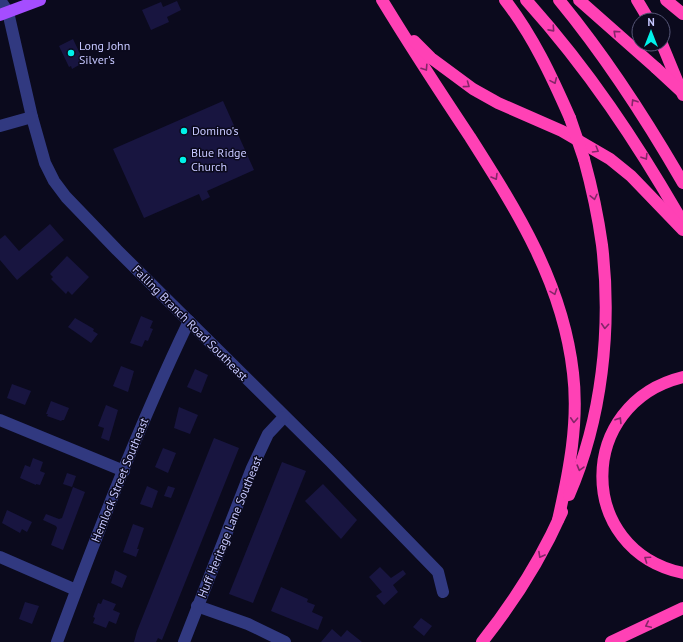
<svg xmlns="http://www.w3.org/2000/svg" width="683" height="642" viewBox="0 0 683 642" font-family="'PT Sans',sans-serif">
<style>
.building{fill:#181540}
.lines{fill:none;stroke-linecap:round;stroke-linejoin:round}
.minor{stroke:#313980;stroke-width:12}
.major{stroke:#a54dff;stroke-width:12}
.highway{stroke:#ff41b5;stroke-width:12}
.highway-bridge{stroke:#ff41b5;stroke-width:12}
.oneway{stroke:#852669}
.poi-dot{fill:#00f1ea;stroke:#0b0a1d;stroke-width:1.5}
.labels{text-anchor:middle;stroke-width:3;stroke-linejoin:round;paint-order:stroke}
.poi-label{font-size:12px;fill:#c6c7ff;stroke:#0b0a1d;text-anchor:start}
.street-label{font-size:12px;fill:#c6c7ff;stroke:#0b0a1d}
</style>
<rect width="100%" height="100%" fill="#0b0a1d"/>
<g class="building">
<polygon points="177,1 181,10 167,17 169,22 151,30 142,10 161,2 163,7"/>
<polygon points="73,39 83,60 78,62 79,65 72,69 71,66 69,67 59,46"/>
<polygon points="223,101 254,170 207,191 210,197 202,201 199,194 144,218 113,149"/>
<polygon points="50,224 64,240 17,280 0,260 0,239 5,235 19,251"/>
<polygon points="67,256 89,277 72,295 68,291 66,294 51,279 53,277 50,274"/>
<polygon points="141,316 153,321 150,328 153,329 148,341 145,340 142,347 130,343"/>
<polygon points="75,318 94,329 93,331 98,334 91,343 68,327"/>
<polygon points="121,366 134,371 128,392 113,386"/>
<polygon points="195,369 208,375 201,393 187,387"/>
<polygon points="12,384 31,391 25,405 7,398"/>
<polygon points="51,401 69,408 64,420 62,420 61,421 47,416 48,414 46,414"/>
<polygon points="106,405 118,410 109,441 101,438 104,428 98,426"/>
<polygon points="179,407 198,415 190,434 174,428"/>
<polygon points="214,438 239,448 162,640 158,638 156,642 134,642 137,631"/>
<polygon points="163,448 176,453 168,473 155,467"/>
<polygon points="33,458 43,462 40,471 45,473 40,485 36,484 36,485 20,478 25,465 30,467"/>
<polygon points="282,462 306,471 253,603 229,594"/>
<polygon points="67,473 76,476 72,487 63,484"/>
<polygon points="323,484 357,520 341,539 305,501"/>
<polygon points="147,486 158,491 152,508 140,504"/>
<polygon points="168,486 175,488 171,498 164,496"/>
<polygon points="73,487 85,492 63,550 51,545 57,528 56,526 43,520 46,514 59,519 62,518"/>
<polygon points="7,510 32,522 27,532 22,529 20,533 2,523"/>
<polygon points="133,524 144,528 137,549 139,549 136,557 123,552"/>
<polygon points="380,567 391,578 403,570 406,574 393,585 398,592 384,605 376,596 382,592 369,577"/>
<polygon points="115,570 127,576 122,588 111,583"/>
<polygon points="281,587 308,599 307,602 315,605 312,612 323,617 318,630 271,611"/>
<polygon points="103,599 116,604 113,610 120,613 116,624 109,621 106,628 93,623 95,618 93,617 98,603 101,604"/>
<polygon points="25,602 39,606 32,624 19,619"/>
<polygon points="421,618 432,626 424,636 413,627"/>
<polygon points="332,629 341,637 347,630 362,642 321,642"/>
</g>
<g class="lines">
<g class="minor">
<polyline points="0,0 8,12 32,117 45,163 54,181 66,197 117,250 330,461 438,572 443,592"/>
<polyline points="0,126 32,117"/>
<polyline points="0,420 124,471"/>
<polyline points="0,557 76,590"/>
<polyline points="197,606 248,624 285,642"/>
<path d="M57,642C97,534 139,425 189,321"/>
<polyline points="184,642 252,468 268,434 284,417"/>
</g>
<polyline class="major" points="0,15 40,0"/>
<g class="highway">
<path d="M382,0C410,46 440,92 470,137C517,211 563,283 573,373C579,422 569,472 558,520"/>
<path d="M505,0C533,36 552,77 570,118"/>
<path d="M526,0C588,69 636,141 682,221"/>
<path d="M559,0C606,57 646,119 683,183"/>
<polyline points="579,0 656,68"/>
<polyline points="637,0 649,20"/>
<polyline points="666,0 683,14"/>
<polyline points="414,41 431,58 473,89 498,103 562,131 610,159 631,176 683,230"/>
<polyline points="662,44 683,95"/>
<path d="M683,377C576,403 575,550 683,573"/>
<path d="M569,495C602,419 612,328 602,245C598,216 592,188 584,159"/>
<path d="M482,642C514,602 541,559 562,512"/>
<polyline points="611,642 683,608"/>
</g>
<g class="highway-bridge">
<polyline points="656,68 683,93"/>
<polyline points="570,118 584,159"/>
</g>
</g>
<defs><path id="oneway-chevron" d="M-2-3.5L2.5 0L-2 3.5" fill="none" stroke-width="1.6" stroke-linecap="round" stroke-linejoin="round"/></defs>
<g class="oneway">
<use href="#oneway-chevron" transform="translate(552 29) rotate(48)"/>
<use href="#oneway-chevron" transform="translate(616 33) rotate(-138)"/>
<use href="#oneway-chevron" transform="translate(425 68) rotate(57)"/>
<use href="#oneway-chevron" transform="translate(554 81) rotate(66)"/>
<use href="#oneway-chevron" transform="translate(467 85) rotate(36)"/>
<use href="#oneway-chevron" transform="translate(634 102) rotate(-122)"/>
<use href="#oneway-chevron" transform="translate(596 150) rotate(31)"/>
<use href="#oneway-chevron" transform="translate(645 157) rotate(58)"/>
<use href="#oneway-chevron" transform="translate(495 177) rotate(59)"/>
<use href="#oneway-chevron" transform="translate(594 197) rotate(77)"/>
<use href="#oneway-chevron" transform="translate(554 292) rotate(70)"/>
<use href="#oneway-chevron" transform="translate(605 326) rotate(94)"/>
<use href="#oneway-chevron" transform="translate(574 420) rotate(93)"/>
<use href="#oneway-chevron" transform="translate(619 420) rotate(-58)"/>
<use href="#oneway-chevron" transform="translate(580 468) rotate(106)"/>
<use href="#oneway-chevron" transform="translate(541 555) rotate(119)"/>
<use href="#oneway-chevron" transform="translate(647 559) rotate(-145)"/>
<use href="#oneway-chevron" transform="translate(648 625) rotate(155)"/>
</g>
<g class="poi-dot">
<circle cx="71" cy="53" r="4"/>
<circle cx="184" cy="131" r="4"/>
<circle cx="183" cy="160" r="4"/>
</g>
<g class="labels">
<g class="poi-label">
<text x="79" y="50">Long John<tspan x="79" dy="14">Silver's</tspan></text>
<text x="192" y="135">Domino's</text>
<text x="191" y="157">Blue Ridge<tspan x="191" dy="14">Church</tspan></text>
</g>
<g class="street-label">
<text transform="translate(190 323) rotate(45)" y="4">Falling Branch Road Southeast</text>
<text transform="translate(120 480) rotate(-68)" y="4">Hemlock Street Southeast</text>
<text transform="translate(230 527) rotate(-68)" y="4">Huff Heritage Lane Southeast</text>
</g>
</g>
<g transform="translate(651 32)"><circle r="19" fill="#0b0a1d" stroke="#565677"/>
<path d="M0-3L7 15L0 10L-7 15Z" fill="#00f1ea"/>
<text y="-6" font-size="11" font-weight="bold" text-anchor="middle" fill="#c6c7ff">N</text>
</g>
</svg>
